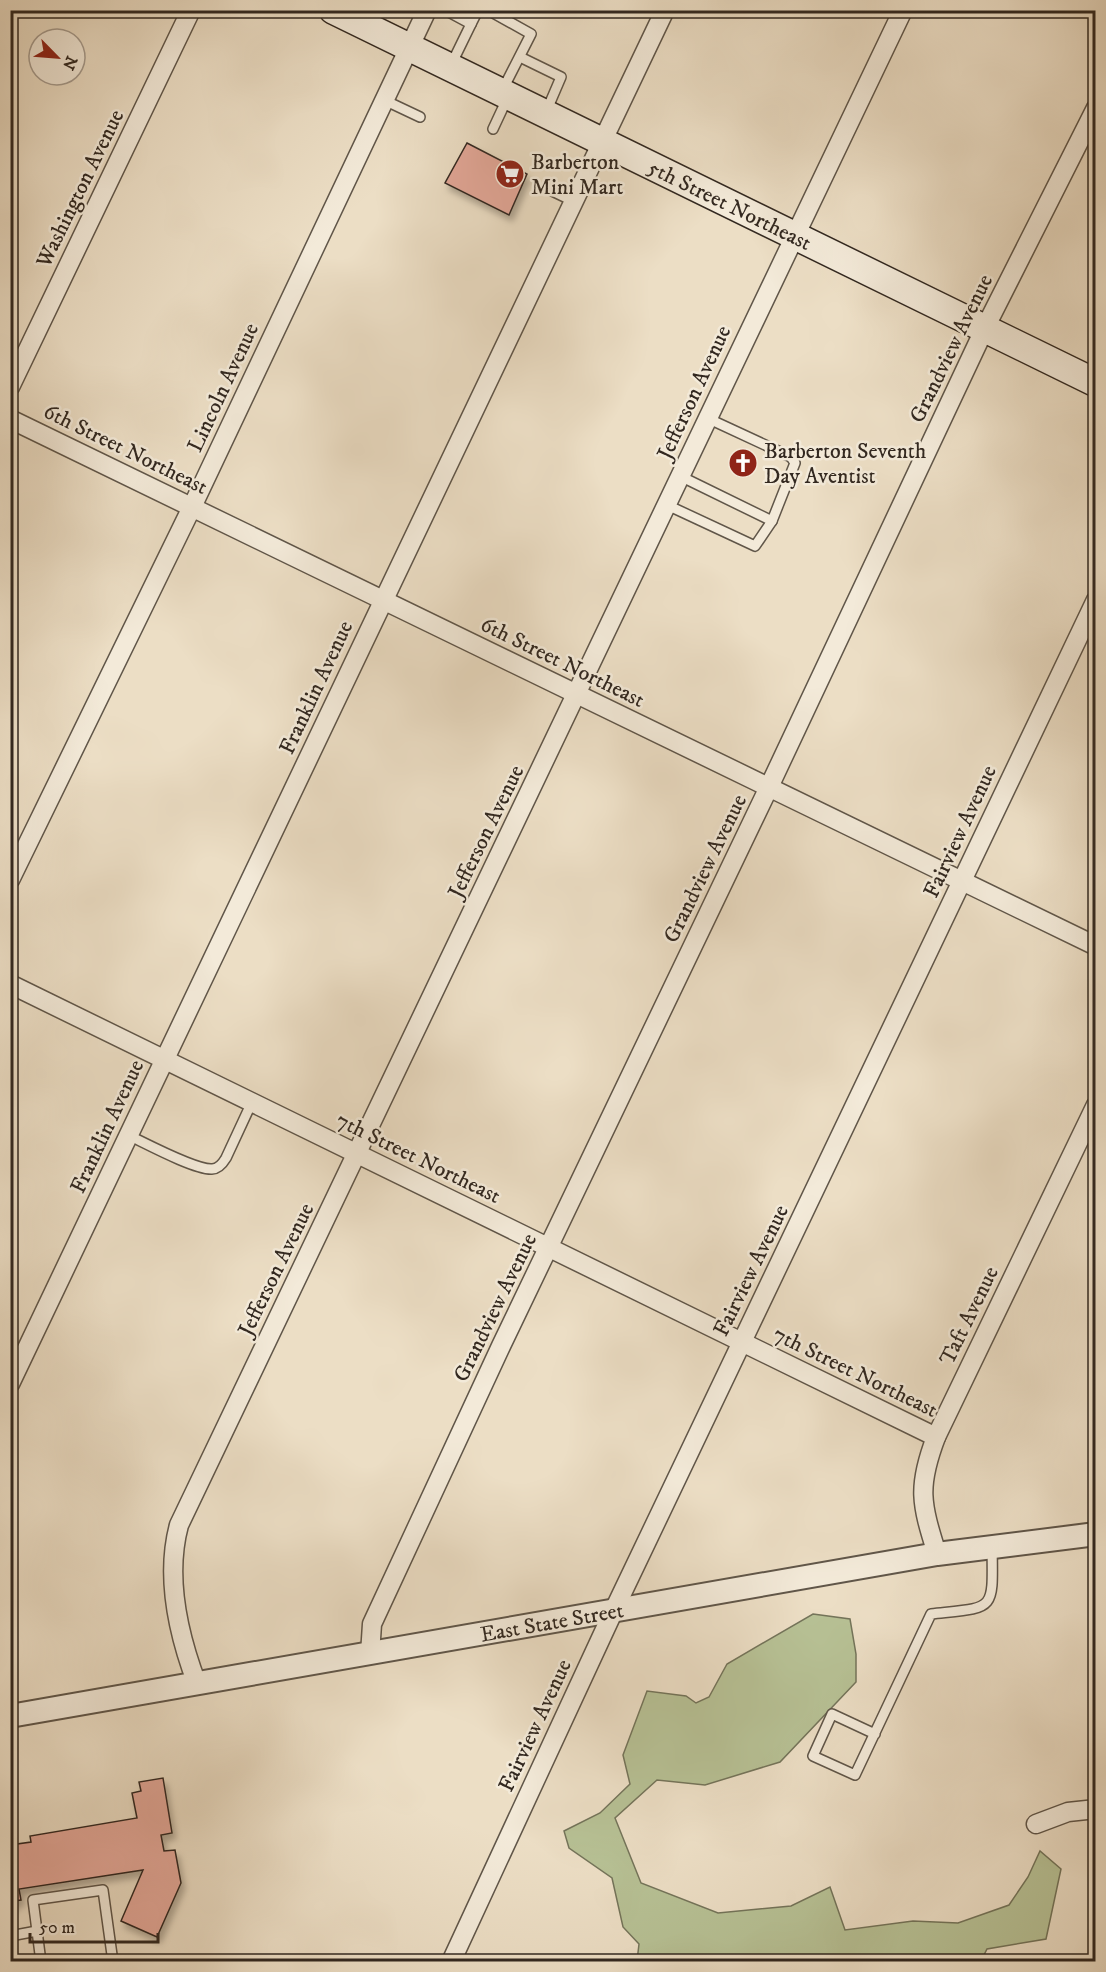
<svg xmlns="http://www.w3.org/2000/svg" width="1106" height="1972" viewBox="0 0 1106 1972" font-family="'IM FELL DW Pica',serif">
<style>
.green{fill:#b7c195;stroke:#74745a;stroke-width:1.5}
.building{fill:#e3a798;stroke:#322820;stroke-width:1.5;filter:url(#shadow)}
.lines{fill:none;stroke-linecap:round;stroke-linejoin:round}
.service-casing{stroke:#605649;stroke-width:12}
.minor-casing{stroke:#605649;stroke-width:21}
.tertiary-casing{stroke:#605649;stroke-width:26}
.secondary-casing{stroke:#322820;stroke-width:30}
.service{stroke:#f3ead9;stroke-width:9}
.minor{stroke:#f3ead9;stroke-width:18}
.tertiary{stroke:#f3ead9;stroke-width:22}
.secondary{stroke:#f3ead9;stroke-width:27}
.labels{text-anchor:middle;stroke-width:5;stroke-linejoin:round;paint-order:stroke}
.poi-label{font-size:22px;fill:#322820;stroke:#f3ead9;text-anchor:start}
.street-label{font-size:22px;fill:#322820;stroke:#f3ead9}
</style>
<defs>
<filter id="shadow"><feDropShadow dx="3.5" dy="6" stdDeviation="3" flood-color="#0004"/></filter>
</defs>
<rect width="100%" height="100%" fill="#ecdec5"/>
<filter id="stains"><feTurbulence type="fractalNoise" baseFrequency=".00333" numOctaves="4"/><feColorMatrix values="0 0 0 0 .2 0 0 0 0 .09 0 0 0 0 .02 0 0 0 .5 -.17"/></filter>
<radialGradient id="worn" r=".72"><stop offset=".6" stop-color="#630" stop-opacity="0"/><stop offset="1" stop-color="#630" stop-opacity=".3"/></radialGradient>
<polygon class="green" points="813,1614 850,1619 856,1654 856,1682 780,1762 705,1785 657,1780 615,1818 641,1883 718,1913 791,1906 830,1887 845,1930 913,1921 958,1923 1009,1905 1028,1877 1040,1851 1061,1869 1046,1939 987,1949 981,1961 637,1961 639,1944 623,1927 612,1878 569,1848 564,1831 600,1813 630,1784 623,1755 647,1691 686,1696 696,1703 709,1697 727,1664"/>
<g class="building">
<polygon points="467,143 527,174 509,215 445,183"/>
<polygon points="163,1778 172,1833 161,1835 164,1851 175,1850 181,1883 157,1937 121,1921 143,1870 19,1889 21,1900 13,1901 14,1906 10,1907 10,1845 31,1842 30,1836 137,1818 132,1793 141,1791 139,1782"/>
</g>
<g class="lines">
<g class="service-casing">
<g id="service">
<polyline points="445,10 471,24 451,65"/>
<polyline points="488,10 531,34 503,89"/>
<polyline points="471,24 478,10"/>
<polyline points="520,57 561,77 546,112"/>
<polyline points="384,100 420,117"/>
<polyline points="493,129 507,99"/>
<polyline points="550,190 573,201"/>
<polyline points="680,476 772,521 795,463 791,457 707,418"/>
<polyline points="667,505 755,546 772,521"/>
<path d="M128,1135C145,1143 195,1170 212,1169C218,1169 223,1163 226,1158L252,1102"/>
<path d="M875,1734L832,1714L813,1756L855,1775L931,1614C996,1607 993,1613 992,1546"/>
<polyline points="10,1936 37,1931"/>
<polyline points="41,1962 33,1900 103,1890 113,1962"/>
<polyline points="153,1962 162,1960"/>
</g>
</g>
<g class="minor-casing">
<g id="minor">
<polyline points="10,387 191,10"/>
<polyline points="10,419 1096,946"/>
<polyline points="10,880 192,507 427,10"/>
<polyline points="10,984 936,1437"/>
<polyline points="10,1384 665,10"/>
<path d="M937,1554C921,1503 917,1487 936,1437L1096,1105"/>
<polyline points="370,1654 372,1624 501,1346 769,787 984,330 1096,108"/>
<path d="M197,1684C178,1634 165,1577 179,1525L903,10"/>
<polyline points="1036,1824 1068,1812 1096,1809"/>
<polyline points="451,1962 614,1610 1096,600"/>
</g>
</g>
<g class="tertiary-casing">
<g id="tertiary">
<path id="s1" d="M10,1716L937,1554L1096,1534"/>
</g>
</g>
<g class="secondary-casing">
<g id="secondary">
<path id="s2" d="M333,10L1096,383"/>
</g>
</g>
<use href="#service" class="service"/>
<use href="#minor" class="minor"/>
<use href="#tertiary" class="tertiary"/>
<use href="#secondary" class="secondary"/>
</g>
<defs>
<g id="supermarket-disc" transform="scale(1.5)"><circle r="9.5" fill="#8f2418" stroke="#f3ead9"/><path d="M-6-5.5h2.5l.6 2H6L4.5 2H-2.5L-4.4-4H-6ZM-1.5 3.2a1.3 1.3 0 1 0 .1 0ZM3 3.2a1.3 1.3 0 1 0 .1 0Z" fill="#fff"/></g>
<g id="church-disc" transform="scale(1.5)"><circle r="9.5" fill="#8f2418" stroke="#f3ead9"/><path d="M-1.2-6h2.4v3.5h3.3v2.4h-3.3V6h-2.4V-.1h-3.3v-2.4h3.3Z" fill="#fff"/></g>
</defs>
<g fill-rule="evenodd">
<use href="#supermarket-disc" x="510" y="174"/>
<use href="#church-disc" x="743" y="463"/>
</g>
<g class="labels">
<g class="poi-label">
<text x="531" y="169">Barberton<tspan x="531" dy="25">Mini Mart</tspan></text>
<text x="764" y="458">Barberton Seventh<tspan x="764" dy="25">Day Aventist</tspan></text>
</g>
<g class="street-label">
<text transform="translate(79 188) rotate(-64)" y="8">Washington Avenue</text>
<text dy="8" stroke="none"><textPath href="#s2" startOffset="442">5th Street Northeast</textPath></text>
<text transform="translate(950 348) rotate(-64)" y="8">Grandview Avenue</text>
<text transform="translate(222 387) rotate(-65)" y="8">Lincoln Avenue</text>
<text transform="translate(693 392) rotate(-65)" y="8">Jefferson Avenue</text>
<text transform="translate(126 448) rotate(26)" y="8">6th Street Northeast</text>
<text transform="translate(563 661) rotate(26)" y="8">6th Street Northeast</text>
<text transform="translate(315 687) rotate(-65)" y="8">Franklin Avenue</text>
<text transform="translate(485 831) rotate(-64)" y="8">Jefferson Avenue</text>
<text transform="translate(959 831) rotate(-65)" y="8">Fairview Avenue</text>
<text transform="translate(704 868) rotate(-64)" y="8">Grandview Avenue</text>
<text transform="translate(106 1126) rotate(-65)" y="8">Franklin Avenue</text>
<text transform="translate(419 1157) rotate(26)" y="8">7th Street Northeast</text>
<text transform="translate(275 1269) rotate(-64)" y="8">Jefferson Avenue</text>
<text transform="translate(750 1270) rotate(-64)" y="8">Fairview Avenue</text>
<text transform="translate(494 1307) rotate(-64)" y="8">Grandview Avenue</text>
<text transform="translate(968 1315) rotate(-64)" y="8">Taft Avenue</text>
<text transform="translate(856 1371) rotate(26)" y="8">7th Street Northeast</text>
<text dy="8" stroke="none"><textPath href="#s1" startOffset="550">East State Street</textPath></text>
<text transform="translate(534 1725) rotate(-65)" y="8">Fairview Avenue</text>
</g>
</g>
<rect width="1106" height="1972" fill="none" stroke="#ecdec5" stroke-width="36"/>
<rect x="12" y="12" width="1082" height="1948" fill="none" stroke="#322820" stroke-width="3"/>
<rect x="18" y="18" width="1070" height="1936" fill="none" stroke="#322820" stroke-width="1.5"/>
<g transform="translate(57 57) rotate(115)"><circle r="28" fill="#f3ead9" stroke="#a69c8f" stroke-width="1.5"/>
<path d="M0-4.5L10 22L0 15L-10 22Z" fill="#8f2418"/>
<text y="-9" font-size="16" font-weight="bold" text-anchor="middle" fill="#322820">N</text>
</g>
<path d="M30 1933v9h128v-9" fill="none" stroke="#322820" stroke-width="3"/>
<text x="39" y="1933" font-size="18" fill="#322820" stroke="#f3ead9" stroke-width="4.5" paint-order="stroke">50 m</text>
<rect width="100%" height="100%" filter="url(#stains)"/>
<rect width="100%" height="100%" fill="url(#worn)"/>
</svg>
